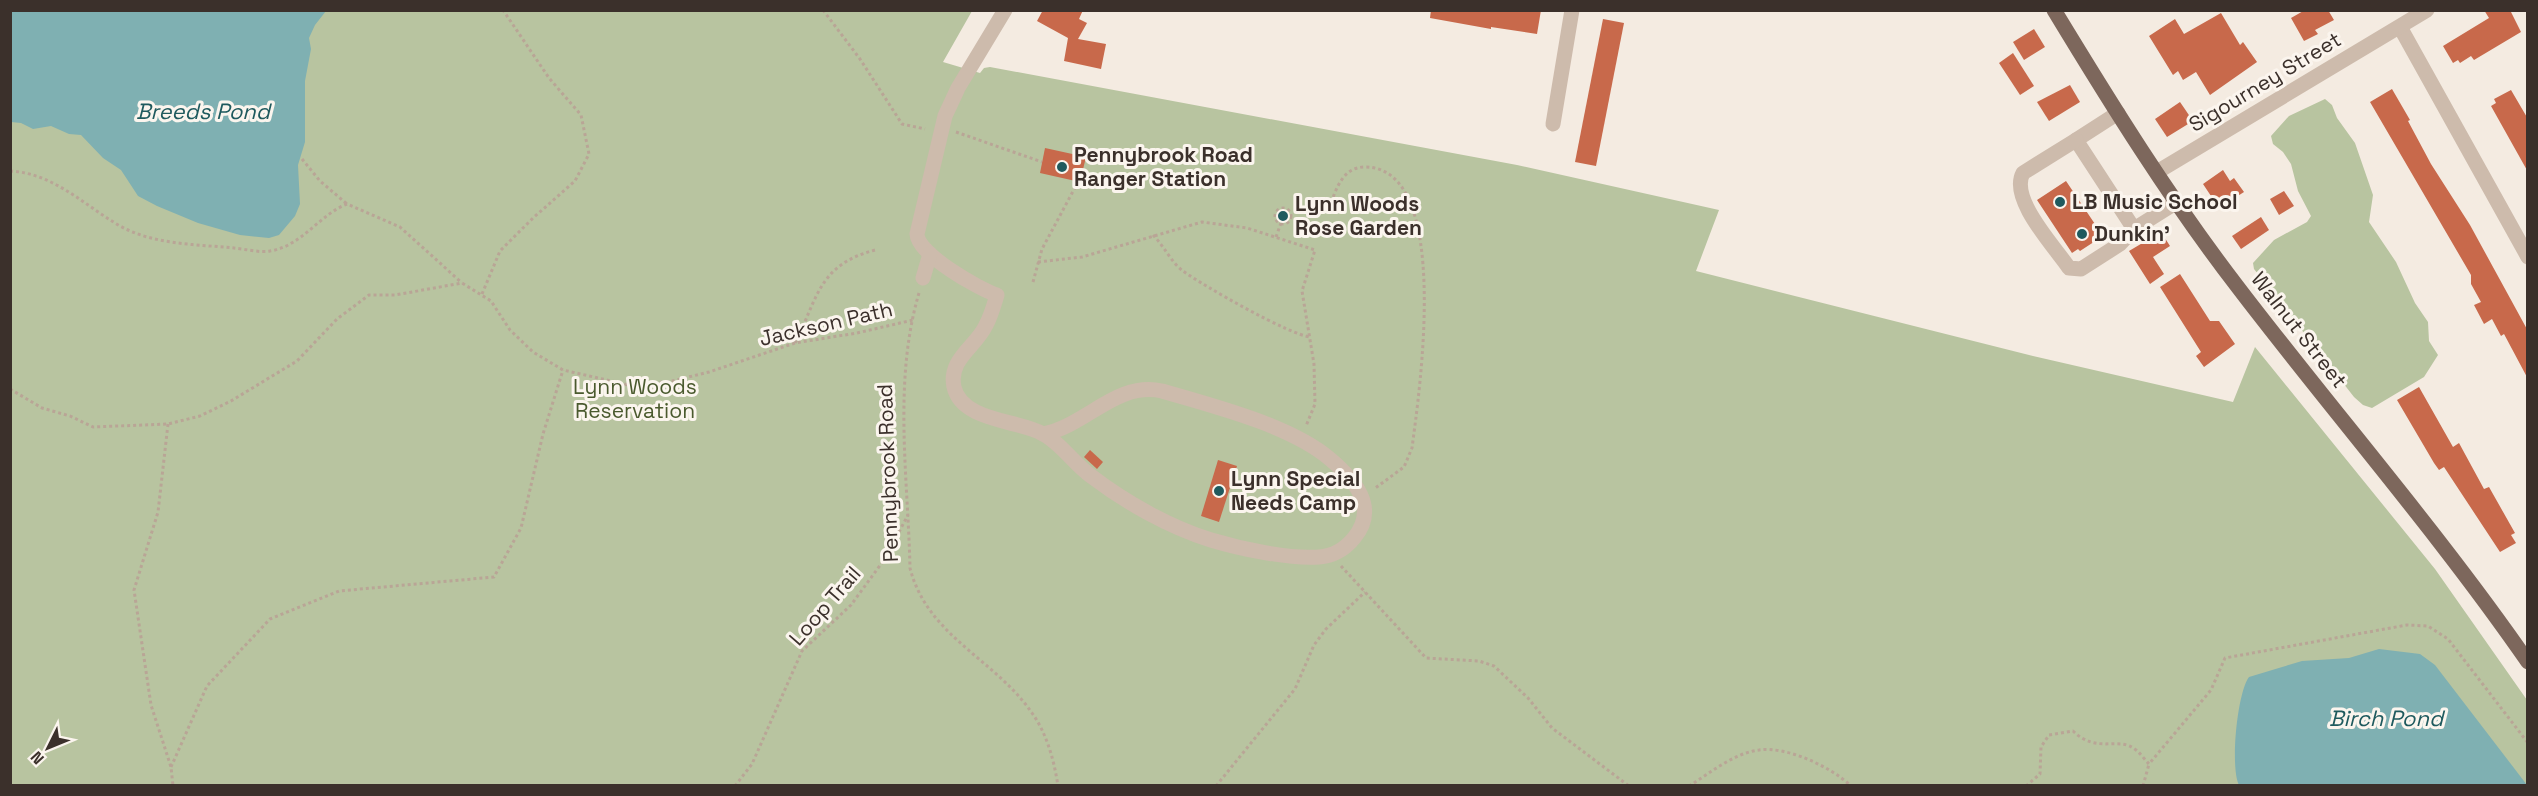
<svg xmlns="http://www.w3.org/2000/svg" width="2538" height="796" viewBox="0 0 2538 796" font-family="'Space Grotesk',sans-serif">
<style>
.green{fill:#b8c4a0}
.water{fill:#7fb0b2}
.building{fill:#c8694b}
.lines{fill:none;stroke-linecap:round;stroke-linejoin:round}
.path{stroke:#b9a596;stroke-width:3;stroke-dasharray:3 3;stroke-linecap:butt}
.minor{stroke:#cdbbac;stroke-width:15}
.major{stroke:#7d675c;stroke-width:15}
.poi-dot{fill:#1f5a5e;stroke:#fbf5ee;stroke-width:2}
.labels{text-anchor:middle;stroke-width:6;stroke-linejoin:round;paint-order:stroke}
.street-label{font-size:21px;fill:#3b302b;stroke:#fbf5ee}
.poi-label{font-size:21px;font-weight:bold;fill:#3b302b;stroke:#fbf5ee;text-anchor:start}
.park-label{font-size:21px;fill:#4a5a2e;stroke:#fbf5ee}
.water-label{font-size:22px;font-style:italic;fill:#1f5a5e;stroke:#fbf5ee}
</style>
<rect width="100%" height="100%" fill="#f4ebe1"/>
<g class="green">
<polygon points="10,11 972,11 943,62 980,73 984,68 990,67 1517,165 1719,210 1696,271 2033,356 2233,402 2255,347 2435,569 2527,700 2527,785 11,785"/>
<polygon points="2325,99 2332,105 2337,118 2355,143 2373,195 2369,222 2396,262 2415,303 2428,322 2429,341 2438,355 2424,377 2372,408 2363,405 2354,397 2254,269 2253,263 2274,240 2307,222 2311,216 2298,191 2291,164 2283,152 2273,144 2271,136 2289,116"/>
</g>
<g class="water">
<polygon points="11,10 326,11 315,25 309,38 311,49 305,81 305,142 298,165 300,204 295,216 279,235 269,238 240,235 198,223 157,206 138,196 121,170 103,158 81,135 69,134 51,126 33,129 21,123 11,122"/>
<path d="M2379,649L2420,654L2435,665L2527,785H2239C2230,768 2237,693 2249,677L2302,661L2349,658Z"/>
</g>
<g class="building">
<polygon points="1043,10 1083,10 1079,19 1087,23 1078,39 1106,44 1101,69 1064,61 1068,38 1037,21"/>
<polygon points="1431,10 1541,10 1537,34 1491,27 1491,29 1430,18"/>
<polygon points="2305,10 2328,10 2334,20 2315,30 2318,34 2304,41 2291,18"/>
<polygon points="2484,10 2510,10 2521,32 2474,60 2471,56 2460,63 2458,60 2453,63 2443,46 2489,18"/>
<polygon points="2221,13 2240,45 2243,42 2257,62 2210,95 2196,72 2183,80 2178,71 2173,75 2149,36 2175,19 2184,34"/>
<polygon points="1603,19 1624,23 1596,166 1575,162"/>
<polygon points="2034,29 2045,47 2024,60 2013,42"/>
<polygon points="2013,53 2034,86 2020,95 1999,63"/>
<polygon points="2070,85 2080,102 2049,121 2037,102"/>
<polygon points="2392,89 2410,120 2408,121 2431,164 2470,225 2528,331 2528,379 2504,334 2501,336 2492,319 2484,324 2474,305 2481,302 2471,284 2471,275 2370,102"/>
<polygon points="2511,90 2528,119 2528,172 2491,106 2496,103 2494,99"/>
<polygon points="2180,102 2193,121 2167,137 2155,119"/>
<polygon points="1045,148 1086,157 1080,182 1040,173"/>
<polygon points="2223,170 2230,181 2234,178 2244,192 2219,208 2203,184"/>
<polygon points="2066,181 2103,236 2080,251 2078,249 2072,253 2037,200"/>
<polygon points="2284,191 2294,206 2279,215 2270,199"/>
<polygon points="2261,217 2269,230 2241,249 2232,236"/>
<polygon points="2161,232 2170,246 2153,257 2164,274 2150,284 2129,251"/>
<polygon points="2180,274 2210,321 2219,321 2235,344 2204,367 2196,356 2201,352 2160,287"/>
<polygon points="2419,387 2453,447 2459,443 2484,489 2489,487 2515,533 2511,535 2516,543 2500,552 2444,467 2439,470 2434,463 2397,400"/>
<polygon points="1090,450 1103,462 1097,469 1084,457"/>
<polygon points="1218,460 1237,466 1219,522 1201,516"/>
</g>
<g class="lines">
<g class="path">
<polyline points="823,10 860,59 902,124 925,129"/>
<polyline points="956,132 1042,162"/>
<polyline points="302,159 320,181 347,204"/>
<path d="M10,171C52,173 82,203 115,223C150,245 194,244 234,248C245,249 260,253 270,251C302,246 319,215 347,204L400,227L462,283"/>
<path d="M1329,208C1336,190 1342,167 1365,167C1453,167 1419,394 1412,448L1404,467L1374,489"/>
<circle cx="1283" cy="216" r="8"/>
<path d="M1153,235C1164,246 1171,262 1183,271C1202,285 1291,336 1311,337"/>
<polyline points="1276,237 1281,223"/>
<polyline points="1038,262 1082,257 1202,222 1247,228 1315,250 1302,291 1314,364 1315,404 1306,426"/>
<polyline points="1033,282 1042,249 1078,182"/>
<path d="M919,293C893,381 908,477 910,568C927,636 995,659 1032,713C1047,734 1054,760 1058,786"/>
<polyline points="482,294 500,251 533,218 575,181 589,154 581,115 549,78 503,10"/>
<path d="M795,343C818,298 818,265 875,250"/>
<polyline points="10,389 42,408 70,416 93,427 168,424 200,416 231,401 297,361 337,319 369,295 395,295 462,283 491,301 510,330 533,352 563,370 633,386 672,381 709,372 795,343 857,333 913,320"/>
<polyline points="168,424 158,512 134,590 151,705 171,767 173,786"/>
<polyline points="1341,566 1426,658 1479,661 1494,666 1528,698 1552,728 1629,786"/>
<polyline points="171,767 207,686 270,619 339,591 494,577 521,528 543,434 563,370"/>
<polyline points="735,786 752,764 802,651 851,605 884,560 908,515"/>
<polyline points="1216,786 1295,689 1314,645 1326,629 1365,592"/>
<path d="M1689,786C1710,773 1734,753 1759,750C1787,746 1831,767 1851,786"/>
<path d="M2026,786L2040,774L2041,747L2049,735L2073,731C2098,755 2118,735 2136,750C2141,754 2145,760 2149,764L2211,690L2225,658L2407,625L2428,626L2448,639L2528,743"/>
<polyline points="2143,786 2149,764"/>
</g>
<g class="minor">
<path d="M1005,10L958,88L945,116L917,234C917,254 979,289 997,295C994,305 991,316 986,325C976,347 948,359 954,387C962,422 1020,420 1043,434C1061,443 1074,464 1091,476C1125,502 1169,527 1211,540C1241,549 1288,559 1319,557C1333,556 1345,549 1354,538C1379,508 1355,480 1330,459C1290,425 1213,406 1162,391C1116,381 1086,426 1043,434"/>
<polyline points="2400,27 2528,257"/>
<polyline points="2118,113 2076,140 2134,229 2177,202"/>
<polyline points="1553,124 1572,10"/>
<path d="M2076,140L2023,173C2009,199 2055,247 2069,268L2081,269L2120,244L2134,229"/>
<polyline points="2157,172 2427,10"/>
<polyline points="923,278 930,254"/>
</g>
<path class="major" d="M2054,10C2111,104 2170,199 2237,286C2333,412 2438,532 2528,662"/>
</g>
<g class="poi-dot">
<circle cx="1062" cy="167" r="6"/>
<circle cx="2060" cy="202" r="6"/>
<circle cx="1283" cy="216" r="6"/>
<circle cx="2082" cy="234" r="6"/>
<circle cx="1219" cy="491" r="6"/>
</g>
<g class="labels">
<g class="street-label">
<text transform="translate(2265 82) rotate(-31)" y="7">Sigourney Street</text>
<text transform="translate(826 324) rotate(-13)" y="7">Jackson Path</text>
<text transform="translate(2299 330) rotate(52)" y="7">Walnut Street</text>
<text transform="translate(888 473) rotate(-92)" y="7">Pennybrook Road</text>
<text transform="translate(825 606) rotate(-49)" y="7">Loop Trail</text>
</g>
<g class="poi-label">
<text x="1074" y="162">Pennybrook Road<tspan x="1074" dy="24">Ranger Station</tspan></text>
<text x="2072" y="209">LB Music School</text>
<text x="1295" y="211">Lynn Woods<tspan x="1295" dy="24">Rose Garden</tspan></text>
<text x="2094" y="241">Dunkin'</text>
<text x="1231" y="486">Lynn Special<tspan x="1231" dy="24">Needs Camp</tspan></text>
</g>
<g class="park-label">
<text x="635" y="394">Lynn Woods<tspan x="635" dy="24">Reservation</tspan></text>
</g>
<g class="water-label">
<text x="203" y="119">Breeds Pond</text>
<text x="2386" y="726">Birch Pond</text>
</g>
</g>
<rect width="2538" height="796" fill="none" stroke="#3b302b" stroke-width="24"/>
<g transform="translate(48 748) rotate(227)" stroke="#fbf5ee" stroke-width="4.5" paint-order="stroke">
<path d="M0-4.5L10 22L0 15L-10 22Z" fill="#3b302b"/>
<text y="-9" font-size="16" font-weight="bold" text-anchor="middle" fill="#3b302b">N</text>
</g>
</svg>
